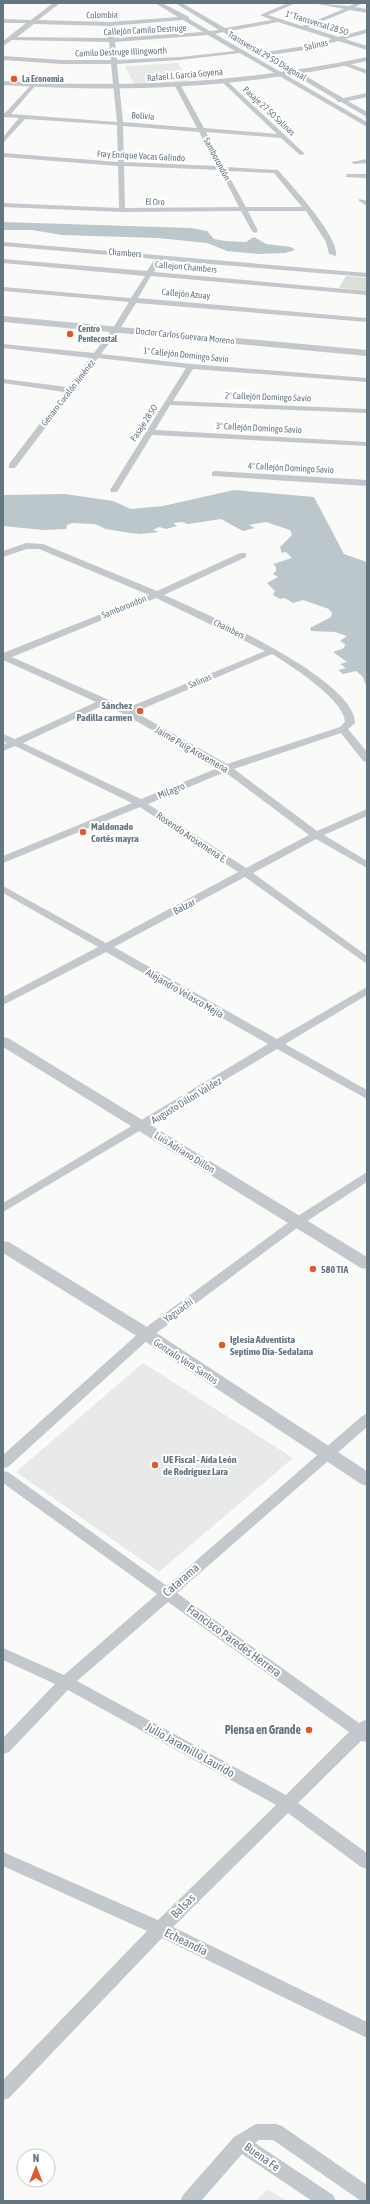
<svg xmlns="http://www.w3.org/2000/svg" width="370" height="2204" viewBox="0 0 370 2204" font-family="'Asap Condensed',sans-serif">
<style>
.built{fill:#e8e9e9}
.green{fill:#dadfd7}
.water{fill:#bbc7cb}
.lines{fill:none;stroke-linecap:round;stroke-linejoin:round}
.minor{fill:#c3c8cc;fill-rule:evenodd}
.tertiary{fill:#c3c8cc;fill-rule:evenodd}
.poi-dot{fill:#e4572e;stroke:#fff;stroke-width:1.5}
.labels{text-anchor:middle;stroke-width:4;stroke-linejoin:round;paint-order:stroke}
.far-street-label{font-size:9px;fill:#657683;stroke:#fff}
.far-poi-label{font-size:9px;font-weight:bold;fill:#657683;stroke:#fff;text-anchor:start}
.poi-label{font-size:10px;font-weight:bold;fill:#657683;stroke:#fff;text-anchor:start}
.street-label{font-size:10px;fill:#657683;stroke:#fff}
.near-street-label{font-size:12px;fill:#657683;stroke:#fff}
.near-poi-label{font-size:12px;font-weight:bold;fill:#657683;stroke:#fff;text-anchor:end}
</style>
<rect width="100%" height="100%" fill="#fafaf8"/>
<g class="built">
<polygon points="178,63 188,82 134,84 125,66"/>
<polygon points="143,1363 293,1458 159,1572 16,1472"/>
<polygon points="267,2189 287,2201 256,2201"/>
</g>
<polygon class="green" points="346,276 367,278 367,291 339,288"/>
<g class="water">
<polygon points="3,222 191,228 207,231 214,239 225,241 246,242 254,237 266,244 291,247 295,250 285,253 258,254 227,251 207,243 158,238 62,235 32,230 3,230"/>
<polygon points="234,490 314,497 344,554 367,562 367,687 362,676 356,671 343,674 338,670 346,668 340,664 347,662 333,652 344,648 345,644 340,641 347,636 335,632 311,631 310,628 331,617 332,613 329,609 303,600 293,603 285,598 280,599 273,595 275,591 267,583 278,577 273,574 276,571 276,567 273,564 292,558 286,552 282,553 280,547 292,535 290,530 266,522 249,525 255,528 243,531 221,519 188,524 183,522 173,523 177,526 166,529 159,527 153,530 159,532 139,534 124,532 106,529 95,524 72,523 67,525 66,529 43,530 3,526 3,495 65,494 113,501 131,509 163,506"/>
</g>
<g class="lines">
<g class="minor">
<path d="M53,3H60L38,20L110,22L178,17L155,3H162L189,17V19L210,31L219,30L175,3H182L225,28L272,20L260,15L288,3H296L268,15L302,26L344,9L313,3L349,6L356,3H363L355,7L367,9V13L350,10L308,27L338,37L367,29V33L345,39L367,46V50L338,41L305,50L270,55L343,98L367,93V97L348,101L367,112V117L341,102H337V100L223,32L215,34L367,122V127L240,53L180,60L117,64L123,122L197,128L175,86L178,84L181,86L204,128L277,134L222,82L227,81L305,154L300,155L281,138L206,132L224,167L278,170C291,185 340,237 336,256L329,254L326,242L306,211H248L258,231L255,233L252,231L241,211L122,212L3,207V203L119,208L118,166L3,157V153L118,162L117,125L25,119L3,143V137L19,118L3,117V113H5L33,83L35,86L11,114L117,122L111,64H62L3,60V56L62,60H111L109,42L12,40L3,46V41L26,23H3V19L31,20ZM183,20L203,32L114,38V34L111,32L108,34V38L17,37L34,24L110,26ZM278,22L332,39L305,46L265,52L230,31ZM208,35L235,51L180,57L117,60L115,42ZM123,126L199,132L217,166L124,162ZM124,166L220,170L239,207L125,208ZM226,171L274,173L302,207H246Z"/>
<polygon points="345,62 367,70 367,74 343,65"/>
<polygon points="367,159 367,163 354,164 351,162"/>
<polygon points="348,174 367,174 367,178 346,177 346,175"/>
<polygon points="359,199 367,201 367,206 359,201"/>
<polygon points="3,242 367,273 367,277 161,260 154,272 367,291 367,295 151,276 138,298 367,318 367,322 136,303 120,329 101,354 191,364 367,378 367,382 193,369 173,401 367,409 367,413 170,405 155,430 367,442 367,446 152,435 117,492 111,492 110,490 186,368 98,358 15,468 9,468 9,464 64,392 3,383 3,379 68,387 90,358 3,348 3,344 94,353 113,328 129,302 3,291 3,287 131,298 145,276 3,263 3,259 147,271 155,259 3,246"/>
<polygon points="215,471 367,480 367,486 212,476 212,472"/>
<path d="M26,543L43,544L157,591L240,553H246V557L164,595C201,611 356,679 355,723L348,729L367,752V762L363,761L341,733L234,769L317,831L367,809V816L324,835L367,861V868L316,839L253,873L367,956V964L245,877L114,947L277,1039L367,987V995L285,1044L367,1090V1099L277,1049L3,1212V1203L268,1044L106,952L3,1005V997L98,947L3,893V886L106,943L238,872L140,807L3,863V856L132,803L15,746L3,751V744L7,743L3,741V734L15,739L96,702L3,660V653L149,595L39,549H27L3,557V551ZM156,598L265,651L127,708L12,657ZM272,654C290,665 345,700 345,722L340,727L227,764L135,712ZM104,705L124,714L218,768L141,799L23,743ZM225,772L309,835L246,868L148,804Z"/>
<polygon points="367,1172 367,1182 301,1225 151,1337 8,1467 3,1468 3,1455 141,1331 293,1219"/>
<path d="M367,1414V1427L177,1593L359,1723L367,1719V1742L361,1741L298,1803L367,1853V1869L361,1867L288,1813L173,1927L367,2022V2038L162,1938L9,2098L3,2100V2080L147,1931L3,1866V1852L158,1920L276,1805L68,1690L9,1752L3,1754V1738L55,1684L3,1660V1648L64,1675L157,1594L3,1483V1471L8,1472L167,1586L362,1416ZM168,1602L349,1732L286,1795L77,1681Z"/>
<polygon points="256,2124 276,2124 282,2126 367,2185 367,2201 361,2201 273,2140 259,2140 255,2143 333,2195 336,2201 312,2201 242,2154 201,2201 180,2201 183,2195 234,2137"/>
</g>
<g class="tertiary">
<path d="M367,57V61C243,88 129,93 3,85V81C129,88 243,83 367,57Z"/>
<polygon points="3,316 367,350 367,356 3,322"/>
<polygon points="3,1037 8,1038 367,1257 367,1269 361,1268 3,1047"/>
<polygon points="3,1241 9,1242 152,1330 367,1471 367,1486 361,1484 140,1338 3,1253"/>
</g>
</g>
<g class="poi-dot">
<circle cx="14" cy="79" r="4"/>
<circle cx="70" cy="334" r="4"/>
<circle cx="140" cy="711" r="4"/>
<circle cx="83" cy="832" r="4"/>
<circle cx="313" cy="1269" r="4"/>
<circle cx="222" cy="1345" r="4"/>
<circle cx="155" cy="1465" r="4"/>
<circle cx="309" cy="1730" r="4"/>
</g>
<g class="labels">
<g class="far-street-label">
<text transform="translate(102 15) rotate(-1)" y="3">Colombia</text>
<text transform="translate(317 23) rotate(17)" y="3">1º Transversal 28 SO</text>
<text transform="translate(145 30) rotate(-3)" y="3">Callejón Camilo Destruge</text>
<text transform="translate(316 45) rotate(-13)" y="3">Salinas</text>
<text transform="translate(121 52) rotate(-2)" y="3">Camilo Destruge Illingworth</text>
<text transform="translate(267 56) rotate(30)" y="3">Transversal 29 SO Diagonal</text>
<text transform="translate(185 75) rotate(-5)" y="3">Rafael J. Garcia Goyena</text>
<text transform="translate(269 111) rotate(43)" y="3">Pasaje 27 SO Salinas</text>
<text transform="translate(143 116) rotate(4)" y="3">Bolivia</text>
<text transform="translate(141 156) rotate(3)" y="3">Fray Enrique Vacas Galindo</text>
<text transform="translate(217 159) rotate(62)" y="3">Samborondón</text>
<text transform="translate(155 202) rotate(1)" y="3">El Oro</text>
<text transform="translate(125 253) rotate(4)" y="3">Chambers</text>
<text transform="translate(186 267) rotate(5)" y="3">Callejon Chambers</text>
<text transform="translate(186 294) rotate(5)" y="3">Callejón Azuay</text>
<text transform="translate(185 336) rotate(6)" y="3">Doctor Carlos Guevara Moreno</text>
<text transform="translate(186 355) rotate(6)" y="3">1º Callejón Domingo Savio</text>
<text transform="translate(68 393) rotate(-52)" y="3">Genaro Cucalón Jiménez</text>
<text transform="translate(268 397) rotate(2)" y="3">2º Callejón Domingo Savio</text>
<text transform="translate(144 423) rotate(-57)" y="3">Pasaje 28 SO</text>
<text transform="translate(259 428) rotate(3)" y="3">3º Callejón Domingo Savio</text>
<text transform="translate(291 468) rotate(3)" y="3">4º Callejón Domingo Savio</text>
<text transform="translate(124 607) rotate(-22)" y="3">Samborondón</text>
<text transform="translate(229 629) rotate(26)" y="3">Chambers</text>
<text transform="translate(200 681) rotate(-23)" y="3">Salinas</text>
</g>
<g class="far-poi-label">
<text x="22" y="82">La Economia</text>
<text x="78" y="332">Centro<tspan x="78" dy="10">Pentecostal</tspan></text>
</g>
<g class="poi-label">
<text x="132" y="709" text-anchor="end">Sánchez<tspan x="132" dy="12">Padilla carmen</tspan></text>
<text x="91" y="830">Maldonado<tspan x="91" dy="12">Cortés mayra</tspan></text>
<text x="321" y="1273">580 TIA</text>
<text x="230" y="1343">Iglesia Adventista<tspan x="230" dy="12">Septimo Dia- Sedalana</tspan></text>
<text x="163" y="1463">UE Fiscal - Aída León<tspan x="163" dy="12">de Rodríguez Lara</tspan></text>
</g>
<g class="street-label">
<text transform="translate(192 749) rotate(30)" y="4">Jaime Puig Arosemena</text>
<text transform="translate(171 790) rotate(-22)" y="4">Milagro</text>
<text transform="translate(192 837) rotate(34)" y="4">Rosendo Arosemena E.</text>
<text transform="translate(184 906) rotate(-28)" y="4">Balzar</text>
<text transform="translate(185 993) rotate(30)" y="4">Alejandro Velasco Mejía</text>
<text transform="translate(186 1100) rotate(-31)" y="4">Augusto Dillon Valdez</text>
<text transform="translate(185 1152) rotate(32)" y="4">Luis Adriano Dillon</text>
<text transform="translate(178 1310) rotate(-36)" y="4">Yaguachi</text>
<text transform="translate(186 1361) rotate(33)" y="4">Gonzalo Vera Santos</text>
</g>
<g class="near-street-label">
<text transform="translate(181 1580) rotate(-41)" y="4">Catarama</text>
<text transform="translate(234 1641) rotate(36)" y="4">Francisco Paredes Herrera</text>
<text transform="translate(190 1750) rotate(29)" y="4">Julio Jaramillo Laurido</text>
<text transform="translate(183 1906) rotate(-45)" y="4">Balsas</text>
<text transform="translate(186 1942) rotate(26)" y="4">Echeandía</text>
<text transform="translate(262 2157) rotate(35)" y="4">Buena Fe</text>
</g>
<g class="near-poi-label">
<text x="301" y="1734">Piensa en Grande</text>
</g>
</g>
<rect width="370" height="2204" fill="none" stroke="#657683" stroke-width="8"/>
<g transform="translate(36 2168)"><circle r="19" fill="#ffffff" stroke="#c1c8cd"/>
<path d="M0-3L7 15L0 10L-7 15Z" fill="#e4572e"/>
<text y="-6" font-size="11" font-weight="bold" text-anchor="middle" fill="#657683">N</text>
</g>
</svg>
